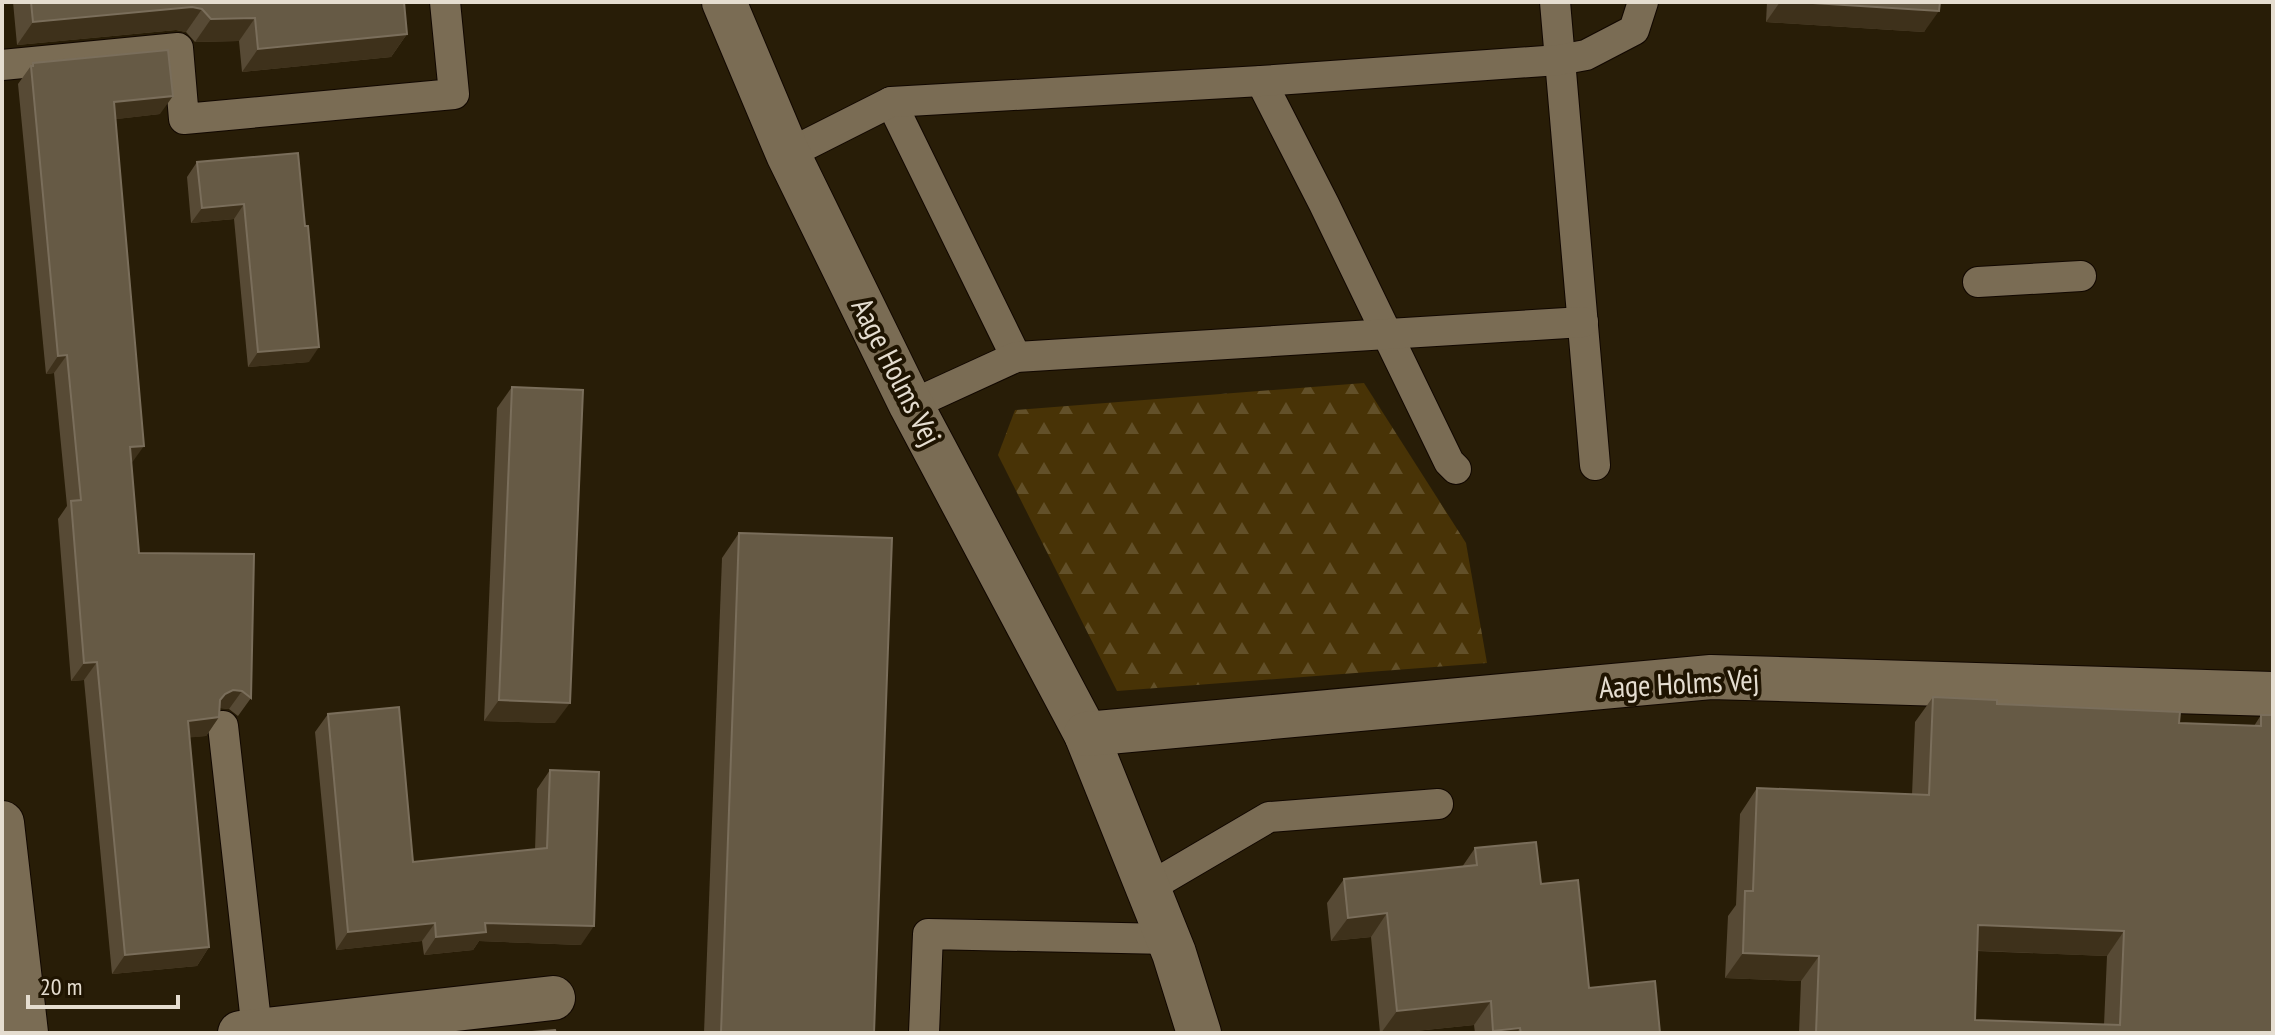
<svg xmlns="http://www.w3.org/2000/svg" width="2275" height="1035" viewBox="0 0 2275 1035" font-family="'PT Sans Narrow',sans-serif">
<style>
.forest{fill:url(#forest-firs)}
.lines{fill:none;stroke-linecap:round;stroke-linejoin:round}
.service-casing{stroke:#110700;stroke-width:32}
.minor-casing{stroke:#110700;stroke-width:46}
.tertiary-casing{stroke:#110700;stroke-width:46}
.service{stroke:#7a6c54;stroke-width:30}
.minor{stroke:#7a6c54;stroke-width:44}
.tertiary{stroke:#7a6c54;stroke-width:44}
.wall{fill:#574a35;fill-rule:evenodd}
.shaded-wall{fill:#3e311b}
.building{fill:#665a45;stroke:#7a6e5b;stroke-width:2;fill-rule:evenodd}
.labels{text-anchor:middle;stroke-width:8;stroke-linejoin:round;paint-order:stroke}
.street-label{font-size:30px;fill:#e5ddd0;stroke:#1f1401}
</style>
<defs>
<pattern id="forest-firs" width="22" height="20" patternUnits="userSpaceOnUse" patternTransform="scale(2)"><rect width="22" height="20" fill="#483306"/><path d="M5 1l3.5 6h-7zM16 11l3.5 6h-7z" fill="#625029"/></pattern>
</defs>
<rect width="100%" height="100%" fill="#281d07"/>
<polygon class="forest" points="1364,383 1466,543 1487,663 1117,691 998,455 1015,410"/>
<g class="lines">
<g class="service-casing">
<g id="service">
<polyline points="1555,2 1595,465"/>
<polyline points="2,65 178,48 184,119 454,94 445,2"/>
<polyline points="1261,81 1324,204 1449,462 1456,469"/>
<polyline points="891,102 1016,357"/>
<polyline points="788,154 891,102 1261,81 1559,60 1586,55 1634,30 1643,2"/>
<polyline points="1978,282 2081,276"/>
<polyline points="911,405 1016,357 1583,322"/>
<polyline points="223,726 257,1031"/>
<polyline points="1148,888 1269,817 1438,804"/>
<polyline points="924,1033 928,934 1168,939"/>
</g>
</g>
<g class="minor-casing">
<g id="minor">
<polyline points="724,2 788,154 911,405 1086,734 1174,953 1199,1033"/>
<polyline points="1086,734 1711,677 2273,694"/>
<polyline points="240,1033 553,998"/>
</g>
</g>
<g class="tertiary-casing">
<polyline id="tertiary" points="2,823 26,1033"/>
</g>
<use href="#service" class="service"/>
<use href="#minor" class="minor"/>
<use href="#tertiary" class="tertiary"/>
</g>
<g class="wall">
<polygon points="13,2 404,2 407,34 391,57 242,72 239,41 195,42 186,32 176,30 17,45"/>
<polygon points="1767,2 1940,2 1924,32 1766,22"/>
<polygon points="33,63 160,114 116,119 131,464 139,553 251,698 238,716 229,709 220,708 219,717 206,736 189,737 209,947 197,966 112,974 84,680 71,681 58,519 67,506 54,373 46,374 18,84"/>
<polygon points="298,153 309,362 248,367 234,219 191,223 187,177 197,162"/>
<polygon points="512,387 555,723 484,721 497,408"/>
<polygon points="739,533 874,1033 704,1033 722,558"/>
<path d="M1933,697L2179,723L2254,726L2261,715L2273,1033H1799L1801,981L1725,978L1728,916L1736,905L1740,814L1757,788L1912,795L1915,722ZM1977,951L2107,956L2104,1025L1975,1020Z"/>
<polygon points="328,714 413,862 535,850 537,789 550,770 581,945 479,941 473,950 424,955 422,941 336,950 315,732"/>
<polygon points="1475,848 1541,884 1589,988 1660,1033 1475,1033 1474,1025 1396,1033 1380,1033 1371,937 1331,941 1327,903 1344,879 1462,867"/>
</g>
<g class="shaded-wall">
<polygon points="1780,2 1797,2 1939,11 1924,32 1766,22"/>
<polygon points="192,7 202,9 186,32 176,30 17,45 33,22"/>
<polygon points="255,18 239,41 195,42 211,19"/>
<polygon points="407,34 391,57 242,72 258,49"/>
<polygon points="173,96 160,114 101,121 114,102"/>
<polygon points="244,204 234,219 191,223 202,208"/>
<polygon points="319,347 309,362 248,367 258,352"/>
<polygon points="67,355 54,373 46,374 58,356"/>
<polygon points="144,446 131,464 130,447"/>
<polygon points="97,662 84,680 71,681 84,663"/>
<polygon points="233,690 242,691 229,709 220,708 212,712 225,694"/>
<polygon points="499,700 570,703 555,723 484,721"/>
<polygon points="219,717 206,736 175,739 188,721"/>
<polygon points="1387,913 1371,937 1331,941 1348,918"/>
<polygon points="435,923 422,941 336,950 348,932"/>
<polygon points="485,923 594,926 581,945 479,941 473,950 424,955 436,937"/>
<polygon points="1978,925 2124,931 2107,956 1961,950"/>
<polygon points="209,947 197,966 112,974 125,955"/>
<polygon points="1743,953 1819,956 1801,981 1725,978"/>
<polygon points="1491,1001 1474,1025 1396,1033 1381,1033 1397,1011"/>
<polygon points="1520,1028 1517,1033 1492,1033 1493,1031"/>
</g>
<g class="building">
<polygon points="31,2 404,2 407,34 258,49 255,18 211,19 202,9 192,7 33,22"/>
<polygon points="1797,2 1940,2 1939,11"/>
<polygon points="168,50 173,96 114,102 144,446 130,447 139,553 254,554 251,698 242,691 233,690 225,694 220,700 219,717 188,721 209,947 125,955 97,662 84,663 71,501 81,500 67,355 58,356 31,66 33,66 33,63"/>
<polygon points="298,153 305,226 308,226 319,347 258,352 244,204 202,208 197,162"/>
<polygon points="512,387 583,390 570,703 499,700"/>
<polygon points="739,533 892,538 874,1033 721,1033"/>
<path d="M1933,697L1997,700V704L2180,712L2179,723L2261,726V715H2273V1033H1816L1819,956L1743,953L1745,891H1753L1757,788L1929,795ZM1978,925L2124,931L2120,1025L1975,1020Z"/>
<polygon points="399,707 413,862 547,848 550,770 599,772 594,926 485,923 486,932 436,937 435,923 348,932 328,714"/>
<polygon points="1536,842 1541,884 1578,880 1589,988 1655,981 1660,1033 1521,1033 1520,1028 1493,1031 1491,1001 1397,1011 1387,913 1348,918 1344,879 1477,865 1475,848"/>
<polygon points="555,1030 556,1033 520,1033"/>
</g>
<g class="labels">
<g class="street-label">
<text transform="translate(896 372) rotate(63)" y="10">Aage Holms Vej</text>
<text transform="translate(1679 684) rotate(-3)" y="10">Aage Holms Vej</text>
</g>
</g>
<rect width="2275" height="1035" fill="none" stroke="#e5ddd0" stroke-width="8"/>
<path d="M28 995v12h150v-12" fill="none" stroke="#e5ddd0" stroke-width="4"/>
<text x="40" y="995" font-size="24" fill="#e5ddd0" stroke="#1f1401" stroke-width="6" paint-order="stroke">20 m</text>
</svg>
